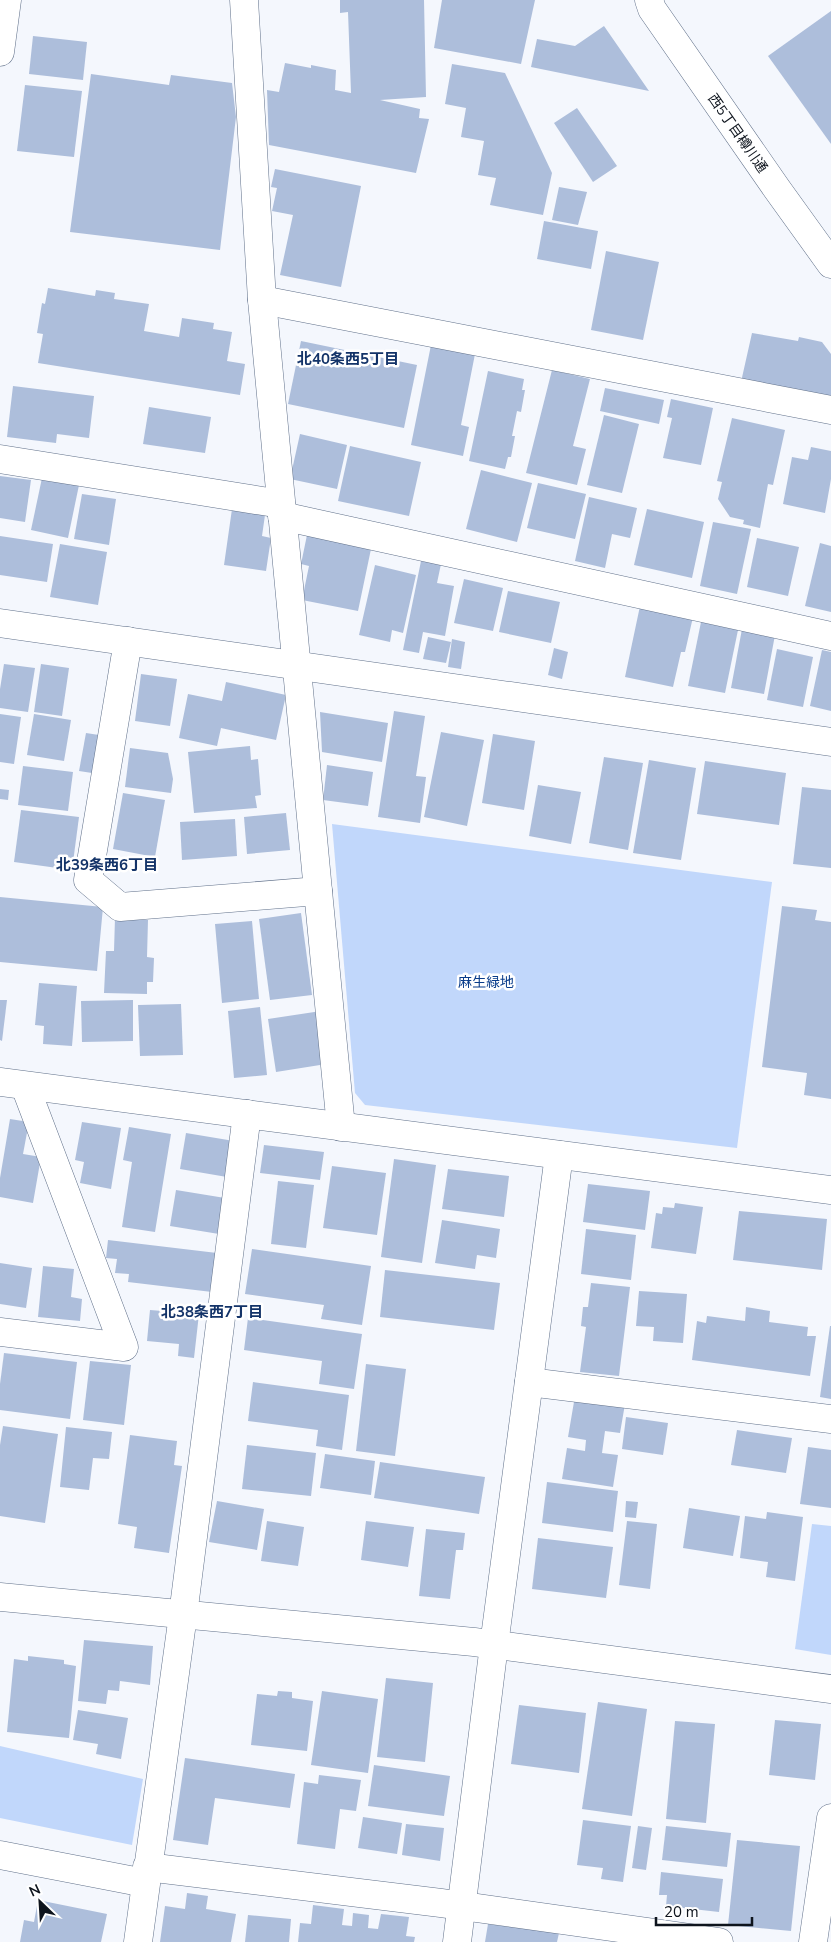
<svg xmlns="http://www.w3.org/2000/svg" width="831" height="1942" viewBox="0 0 831 1942" font-family="'Nunito Sans','Noto Sans JP',sans-serif">
<style>
.green{fill:#c1d7fb}
.building{fill:#adbedb}
.lines{fill:none;stroke-linecap:round;stroke-linejoin:round}
.minor-casing{stroke:#61718a;stroke-width:29}
.minor{stroke:#fff;stroke-width:28}
.labels{text-anchor:middle;stroke-width:5;stroke-linejoin:round;paint-order:stroke}
.street-label{font-size:14px;fill:#0e141d;stroke:#fff}
.park-label{font-size:14px;fill:#093c8a;stroke:#fff}
.neighbourhood-label{font-size:15px;font-weight:bold;fill:#133368;stroke:#fff}
</style>
<rect width="100%" height="100%" fill="#f4f7fd"/>
<g class="green">
<polygon points="332,824 772,882 737,1148 365,1105 355,1093"/>
<polygon points="812,1524 831,1526 831,1655 795,1649"/>
<polygon points="0,1746 143,1779 132,1845 0,1818"/>
</g>
<g class="building">
<polygon points="340,0 424,0 426,97 380,100 420,109 419,118 429,119 416,173 269,145 267,90 279,92 285,63 311,68 311,65 336,70 335,90 351,93 348,12 340,13"/>
<polygon points="442,0 535,0 521,64 434,48"/>
<polygon points="831,11 831,144 768,56"/>
<polygon points="604,26 649,91 531,67 537,39 575,46"/>
<polygon points="33,36 87,42 83,80 29,74"/>
<polygon points="452,64 505,73 552,173 543,215 490,205 496,178 478,175 484,141 461,137 466,108 445,104"/>
<polygon points="91,74 169,85 171,75 232,83 236,117 220,250 70,232"/>
<polygon points="25,85 82,91 74,157 17,151"/>
<polygon points="577,108 617,166 593,182 554,123"/>
<polygon points="275,169 361,186 341,287 280,275 293,215 272,211 277,188 271,187"/>
<polygon points="559,187 587,192 578,225 552,220"/>
<polygon points="544,221 598,231 591,269 537,259"/>
<polygon points="606,251 659,262 643,340 591,330"/>
<polygon points="48,288 95,296 96,290 115,293 114,299 149,304 144,331 179,337 182,318 214,323 213,329 232,332 227,361 245,364 240,395 38,363 43,334 37,333 42,303 45,304"/>
<polygon points="752,333 798,341 799,337 822,342 831,354 831,400 741,382"/>
<polygon points="301,341 417,365 404,428 288,404"/>
<polygon points="431,345 475,354 461,425 469,427 463,456 411,445"/>
<polygon points="552,370 590,379 573,446 586,449 577,485 526,473"/>
<polygon points="488,371 524,379 522,390 525,390 521,412 517,411 512,436 515,436 511,457 508,457 505,469 469,461"/>
<polygon points="13,386 94,396 89,438 57,434 56,443 7,437"/>
<polygon points="605,388 664,400 659,424 600,411"/>
<polygon points="671,399 713,408 701,465 663,458 672,418 667,417"/>
<polygon points="149,407 211,417 205,453 143,444"/>
<polygon points="604,415 639,424 622,493 587,485"/>
<polygon points="732,418 785,430 773,485 768,484 760,528 743,524 744,520 730,517 718,499 722,482 717,481"/>
<polygon points="300,434 347,445 337,489 290,479"/>
<polygon points="350,446 421,462 409,516 338,501"/>
<polygon points="811,447 831,451 831,479 825,513 783,504 792,457 808,460"/>
<polygon points="481,470 532,483 517,542 466,529"/>
<polygon points="0,476 31,480 25,522 0,518"/>
<polygon points="42,478 79,485 68,538 31,530"/>
<polygon points="538,483 586,494 575,539 527,528"/>
<polygon points="82,494 116,499 109,545 74,539"/>
<polygon points="589,497 637,508 630,538 612,534 605,568 575,561"/>
<polygon points="233,502 265,515 262,536 271,538 266,571 224,565"/>
<polygon points="647,509 704,522 692,578 634,565"/>
<polygon points="713,522 751,529 737,594 700,586"/>
<polygon points="307,535 371,549 358,611 302,600 309,566 301,564"/>
<polygon points="0,536 53,544 47,582 0,575"/>
<polygon points="757,538 799,547 788,596 747,587"/>
<polygon points="820,543 831,546 831,612 805,606"/>
<polygon points="60,544 107,552 98,605 50,597"/>
<polygon points="421,561 441,564 437,583 454,586 445,636 423,632 419,653 403,650"/>
<polygon points="375,565 416,575 403,633 392,630 390,642 359,635"/>
<polygon points="464,579 503,588 493,631 454,623"/>
<polygon points="508,591 560,602 551,643 499,632"/>
<polygon points="640,606 693,617 685,652 681,652 673,687 625,677"/>
<polygon points="701,622 738,630 725,693 688,686"/>
<polygon points="742,629 775,635 764,694 731,688"/>
<polygon points="428,637 451,642 446,663 423,659"/>
<polygon points="452,639 465,642 461,669 448,667"/>
<polygon points="554,648 568,652 562,679 548,675"/>
<polygon points="777,649 813,657 803,707 767,700"/>
<polygon points="822,650 831,652 831,711 810,706"/>
<polygon points="4,664 35,668 28,712 0,708 0,689"/>
<polygon points="41,664 69,668 62,716 34,712"/>
<polygon points="141,674 177,679 170,726 135,721"/>
<polygon points="226,682 286,695 276,740 221,728 217,746 179,738 188,694 222,701"/>
<polygon points="394,711 425,716 416,776 426,777 420,823 378,817"/>
<polygon points="320,712 388,723 382,762 322,752"/>
<polygon points="0,714 21,717 14,764 0,762"/>
<polygon points="34,714 71,720 64,761 27,755"/>
<polygon points="441,732 484,740 467,826 424,817"/>
<polygon points="86,733 99,735 92,773 79,771"/>
<polygon points="493,734 535,741 524,810 482,803"/>
<polygon points="250,746 251,760 258,759 261,795 255,796 257,808 194,813 188,752"/>
<polygon points="130,748 168,753 173,779 171,793 125,787"/>
<polygon points="604,757 643,763 628,850 589,843"/>
<polygon points="649,760 696,768 681,860 633,853"/>
<polygon points="705,761 786,773 779,825 697,814"/>
<polygon points="327,765 373,772 368,806 323,800"/>
<polygon points="23,766 73,772 68,811 18,805"/>
<polygon points="538,785 581,792 571,844 529,836"/>
<polygon points="802,787 831,790 831,868 793,864"/>
<polygon points="0,789 9,790 8,800 0,799"/>
<polygon points="123,793 165,800 155,857 113,849"/>
<polygon points="21,810 79,817 72,870 14,862"/>
<polygon points="286,813 290,850 247,854 244,817"/>
<polygon points="235,819 237,856 182,860 180,822"/>
<polygon points="0,897 103,907 97,971 0,962"/>
<polygon points="782,906 817,910 815,920 831,922 831,1099 804,1095 807,1073 762,1067"/>
<polygon points="301,913 312,995 270,1000 259,919"/>
<polygon points="115,918 148,920 147,957 154,958 153,982 147,982 147,994 104,993 106,951 114,951"/>
<polygon points="252,921 259,999 222,1003 215,924"/>
<polygon points="39,983 77,986 72,1046 43,1044 44,1026 35,1025"/>
<polygon points="0,1000 7,1000 2,1041 0,1040"/>
<polygon points="133,1000 133,1041 82,1042 81,1001"/>
<polygon points="181,1004 183,1055 140,1056 138,1005"/>
<polygon points="260,1007 267,1075 234,1078 228,1011"/>
<polygon points="321,1011 328,1056 320,1065 276,1072 268,1019"/>
<polygon points="10,1119 29,1122 23,1154 41,1157 33,1203 0,1197 0,1178"/>
<polygon points="82,1122 121,1128 111,1189 80,1183 84,1162 75,1160"/>
<polygon points="129,1127 171,1134 155,1232 122,1227 132,1162 123,1160"/>
<polygon points="186,1133 234,1141 227,1177 180,1169"/>
<polygon points="264,1145 324,1152 320,1180 260,1173"/>
<polygon points="394,1159 436,1165 422,1263 381,1257"/>
<polygon points="332,1166 386,1173 377,1235 323,1228"/>
<polygon points="448,1169 509,1176 504,1217 442,1209"/>
<polygon points="278,1181 314,1185 306,1248 271,1244"/>
<polygon points="588,1184 650,1191 645,1230 583,1222"/>
<polygon points="176,1190 225,1198 219,1234 170,1226"/>
<polygon points="675,1203 703,1207 696,1254 651,1248 656,1213 662,1214 663,1207 674,1208"/>
<polygon points="739,1211 827,1219 822,1270 733,1260"/>
<polygon points="442,1220 500,1229 496,1258 477,1255 475,1269 435,1263"/>
<polygon points="586,1229 636,1235 631,1280 581,1274"/>
<polygon points="108,1240 217,1253 212,1292 128,1282 129,1274 115,1273 117,1259 106,1258"/>
<polygon points="252,1249 371,1266 362,1325 321,1319 324,1305 245,1294"/>
<polygon points="0,1263 32,1268 26,1308 0,1304"/>
<polygon points="43,1266 74,1269 71,1297 82,1299 80,1321 38,1317"/>
<polygon points="385,1270 500,1283 494,1330 380,1317"/>
<polygon points="591,1283 630,1287 619,1376 580,1372 586,1327 581,1326 583,1307 588,1307"/>
<polygon points="639,1291 687,1294 683,1343 653,1341 654,1327 636,1326"/>
<polygon points="746,1307 770,1311 769,1322 808,1327 807,1336 816,1336 810,1376 692,1360 697,1321 706,1323 707,1316 745,1321"/>
<polygon points="150,1310 199,1314 194,1358 178,1356 179,1344 147,1341"/>
<polygon points="248,1318 362,1334 354,1389 319,1384 322,1361 244,1350"/>
<polygon points="830,1326 831,1326 831,1399 820,1397"/>
<polygon points="4,1353 77,1362 70,1419 0,1410 0,1384"/>
<polygon points="90,1361 131,1365 124,1425 83,1420"/>
<polygon points="366,1364 406,1369 395,1456 356,1451"/>
<polygon points="253,1382 349,1395 342,1450 316,1446 318,1430 248,1421"/>
<polygon points="575,1396 625,1404 620,1433 605,1431 602,1453 618,1455 613,1487 562,1479 567,1448 585,1451 586,1440 568,1437"/>
<polygon points="626,1417 668,1423 663,1455 622,1449"/>
<polygon points="3,1426 58,1434 45,1523 0,1516 0,1445"/>
<polygon points="66,1427 112,1432 109,1459 93,1458 89,1490 60,1487"/>
<polygon points="737,1430 792,1438 786,1473 731,1465"/>
<polygon points="130,1435 177,1441 174,1465 182,1466 169,1553 134,1548 137,1527 118,1524"/>
<polygon points="247,1445 316,1453 311,1496 242,1489"/>
<polygon points="808,1447 831,1450 831,1508 800,1504"/>
<polygon points="325,1454 375,1461 371,1495 320,1488"/>
<polygon points="380,1462 485,1477 479,1514 374,1498"/>
<polygon points="547,1482 618,1491 613,1532 542,1523"/>
<polygon points="217,1501 264,1509 257,1550 209,1542"/>
<polygon points="626,1501 638,1502 636,1518 625,1517"/>
<polygon points="689,1508 740,1516 733,1556 683,1548"/>
<polygon points="767,1512 803,1517 795,1581 766,1577 768,1562 740,1558 745,1516 766,1519"/>
<polygon points="267,1521 304,1527 298,1566 261,1561"/>
<polygon points="366,1521 414,1527 408,1567 361,1560"/>
<polygon points="627,1521 657,1524 650,1589 619,1585"/>
<polygon points="426,1529 465,1533 463,1550 456,1550 450,1599 419,1596"/>
<polygon points="538,1538 613,1547 606,1598 532,1589"/>
<polygon points="84,1640 153,1646 150,1685 120,1681 119,1691 108,1690 106,1704 78,1701"/>
<polygon points="28,1656 64,1660 64,1664 76,1666 69,1738 7,1732 14,1659 28,1661"/>
<polygon points="386,1678 433,1683 425,1762 377,1757"/>
<polygon points="278,1691 292,1692 292,1698 313,1701 307,1751 251,1745 257,1694 277,1696"/>
<polygon points="322,1691 378,1699 368,1773 311,1765"/>
<polygon points="598,1702 647,1709 632,1816 582,1809"/>
<polygon points="519,1705 586,1713 579,1773 511,1764"/>
<polygon points="78,1710 128,1718 121,1759 96,1754 98,1744 73,1740"/>
<polygon points="775,1720 821,1724 815,1780 769,1775"/>
<polygon points="675,1721 715,1724 706,1823 666,1819"/>
<polygon points="185,1758 295,1774 290,1808 215,1798 208,1845 173,1840"/>
<polygon points="374,1765 450,1776 444,1816 368,1806"/>
<polygon points="319,1775 361,1780 356,1811 340,1809 335,1849 297,1844 304,1782 318,1784"/>
<polygon points="363,1817 402,1823 397,1854 358,1848"/>
<polygon points="583,1820 631,1826 623,1882 601,1879 603,1868 577,1865"/>
<polygon points="406,1824 444,1828 440,1861 402,1855"/>
<polygon points="638,1826 652,1828 646,1870 632,1868"/>
<polygon points="666,1826 731,1833 727,1867 662,1860"/>
<polygon points="737,1840 800,1846 791,1931 728,1925"/>
<polygon points="661,1872 723,1879 719,1912 666,1906 667,1895 659,1895"/>
<polygon points="187,1893 208,1896 206,1909 236,1914 231,1942 160,1942 165,1906 185,1909"/>
<polygon points="38,1900 107,1914 101,1942 20,1942 24,1920 34,1922"/>
<polygon points="313,1905 344,1909 342,1925 352,1926 353,1913 369,1915 368,1928 378,1929 381,1914 409,1917 406,1936 415,1937 414,1942 298,1942 300,1923 311,1924"/>
<polygon points="248,1915 291,1919 289,1942 245,1942"/>
<polygon points="488,1924 559,1933 557,1942 485,1942"/>
</g>
<g class="lines">
<g class="minor-casing">
<g id="minor">
<polyline points="649,0 652,9 777,189 831,264"/>
<polyline points="0,52 7,0"/>
<polyline points="262,300 831,410"/>
<polyline points="0,459 281,504"/>
<polyline points="282,516 831,636"/>
<polyline points="0,623 831,742"/>
<polyline points="128,641 88,880 120,907 318,891 262,300 244,0"/>
<polyline points="318,891 341,1127"/>
<polyline points="0,1082 831,1190"/>
<polyline points="0,1332 124,1347 25,1086"/>
<polyline points="529,1382 831,1419"/>
<polyline points="0,1597 474,1642 831,1689"/>
<polyline points="0,1855 145,1883"/>
<polyline points="147,1867 441,1903 719,1942"/>
<polyline points="138,1942 183,1615 247,1114"/>
<polyline points="457,1942 494,1645 559,1155"/>
<polyline points="813,1942 831,1818"/>
</g>
</g>
<use href="#minor" class="minor"/>
</g>
<g class="labels">
<g class="street-label">
<text transform="translate(738 133) rotate(55)" y="5">西5丁目樽川通</text>
</g>
<g class="park-label">
<text x="486" y="987">麻生緑地</text>
</g>
<g class="neighbourhood-label">
<text x="348" y="364">北40条西5丁目</text>
<text x="107" y="870">北39条西6丁目</text>
<text x="212" y="1317">北38条西7丁目</text>
</g>
</g>
<g transform="translate(40 1902) rotate(335)" stroke="#ffffff" stroke-width="4" paint-order="stroke">
<path d="M0-4L9 19L0 12L-9 19Z" fill="#0e141d"/>
<text y="-8" font-size="14" font-weight="bold" text-anchor="middle" fill="#0e141d">N</text>
</g>
<path d="M656 1917v8h96v-8" fill="none" stroke="#0e141d" stroke-width="2.5"/>
<text x="664" y="1917" font-size="15" fill="#0e141d" stroke="#ffffff" stroke-width="4" paint-order="stroke">20 m</text>
</svg>
